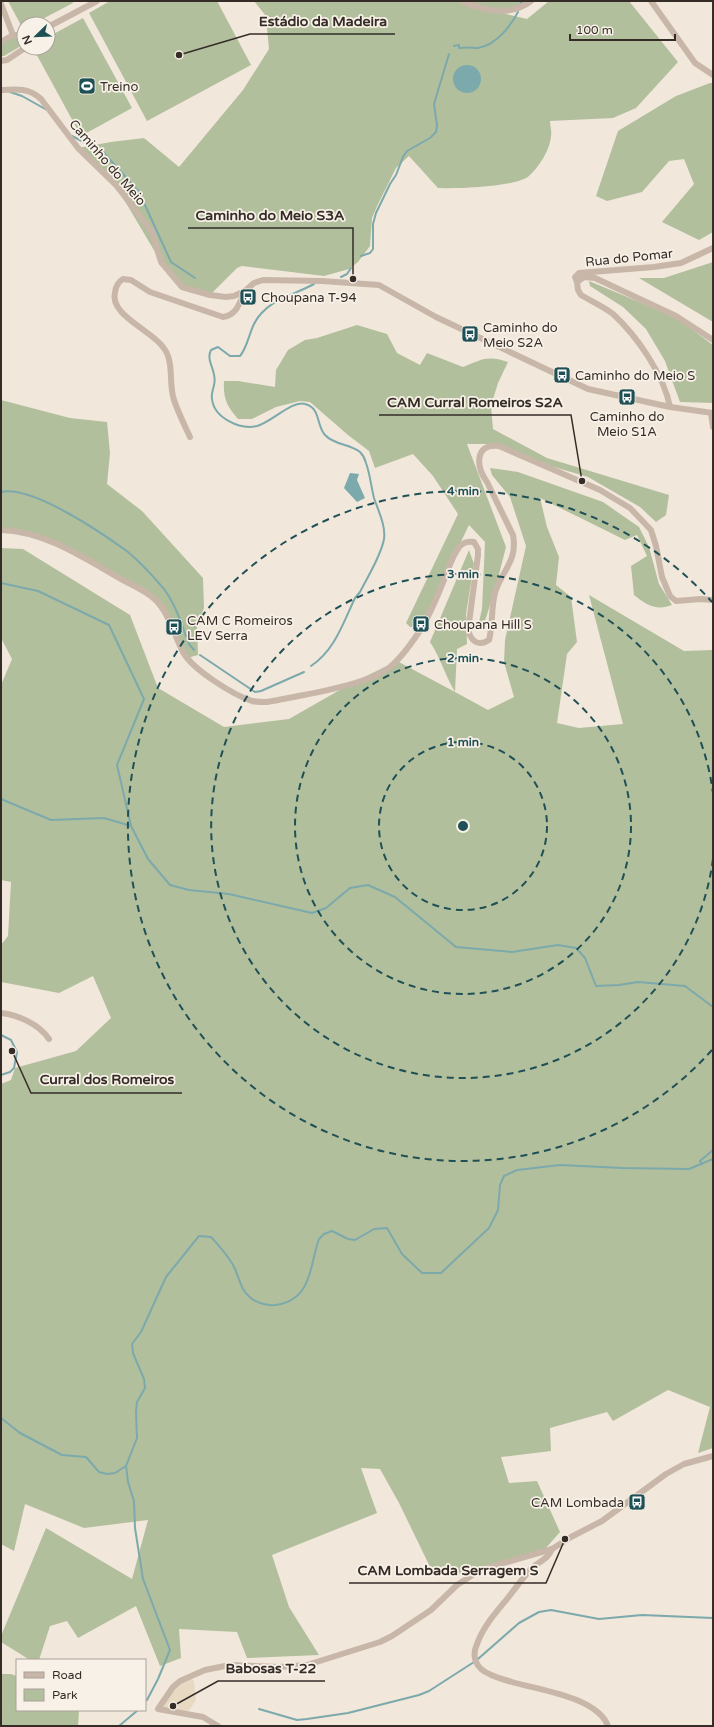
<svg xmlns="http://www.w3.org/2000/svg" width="714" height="1727" viewBox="0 0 714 1727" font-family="'Varela Round',sans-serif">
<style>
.green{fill:#b2bf9c}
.plaza{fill:#e8d9c3}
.water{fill:#7ca9ac}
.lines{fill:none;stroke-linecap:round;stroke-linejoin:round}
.stream{stroke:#7ca9ac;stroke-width:2}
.street{stroke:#c8b7a8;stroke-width:6}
.ring{fill:none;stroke:#1f5055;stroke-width:2;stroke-dasharray:7 5}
.labels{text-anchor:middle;stroke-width:3.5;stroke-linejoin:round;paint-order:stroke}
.poi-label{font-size:13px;fill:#352c28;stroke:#f8f1e7;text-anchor:start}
.street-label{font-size:13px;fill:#352c28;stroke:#f8f1e7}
.centre{fill:#1f5055;stroke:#f8f1e7;stroke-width:2}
.ring-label{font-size:12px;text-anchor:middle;font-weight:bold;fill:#1f5055;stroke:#f8f1e7;stroke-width:3.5;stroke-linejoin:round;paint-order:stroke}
.leader{fill:none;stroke:#352c28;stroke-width:1.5}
.callout-dot{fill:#352c28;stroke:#f8f1e7;stroke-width:1.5}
.callout-label{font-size:14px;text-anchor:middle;font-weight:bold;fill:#352c28;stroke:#f8f1e7;stroke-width:3.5;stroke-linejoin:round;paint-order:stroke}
</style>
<rect width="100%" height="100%" fill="#f1e7db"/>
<g class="green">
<polygon points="8,1 72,1 73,3 33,24 24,24 23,29"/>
<polygon points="110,1 217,1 251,65 147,121 89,13"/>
<path d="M254,1H531L524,6L494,11L527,19L549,1H629L678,62L636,108L613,118L550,121C550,126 552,131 551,136C550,150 539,167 529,176C516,187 456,189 438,188L409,156L396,168L378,204L372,218L370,246L358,262L349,269L324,276L242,266L237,268L210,295L182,287L161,262L116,186L78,148L111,142L144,138L179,167L243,90L269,49L266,16Z"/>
<polygon points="83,18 132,108 81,136 33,48 48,48 48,37"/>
<polygon points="14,37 20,40 21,46 4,56 1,56 1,44"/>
<polygon points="710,83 713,83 713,232 699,240 662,222 694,184 684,159 669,161 642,192 607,201 596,196 618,131 676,96"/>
<polygon points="713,262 713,322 639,278 664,278"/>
<polygon points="589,281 675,317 713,345 713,403 680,402 665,361 646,329 623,307 590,286"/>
<path d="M357,325L387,334L397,353L420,365L427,353L463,367C482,359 488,355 508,362L498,383L491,406L493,429L547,458L669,495L666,515L656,522L640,507L588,477L537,462L490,444H467L506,547L497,582L485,621L481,628L478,626L482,609L485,542L469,525L421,625L410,627L406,623L458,514L433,476L413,454L375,468L369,451L348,435L310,402L300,401L276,407L252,419H238C227,406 223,399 224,381H238L275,387L276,370L288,350L305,340L317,338Z"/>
<polygon points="1,400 70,418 107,422 110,453 107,484 142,511 203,578 204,608 197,626 198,655 187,658 171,625 149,595 47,541 1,530"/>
<path d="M490,468L518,472L603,502L639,527L649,547L659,584L672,605C657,611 646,605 634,595L631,566L647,556L637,535L625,540L540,498L547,527L559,557L556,585L571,597L577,642L567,654L557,723L579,728L623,724L589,595L684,651L713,650V1448L698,1453L710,1407L668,1390L613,1421L607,1412L550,1428L551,1451L501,1457L509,1483L537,1481L560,1532L545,1549L466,1573L434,1575L399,1503L380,1469L361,1468L377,1513L272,1555L289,1607L319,1655L247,1658L237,1632L179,1629L181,1658L160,1666L136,1606L78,1638L67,1621L50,1626L39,1660H30L1,1642V1636L46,1528L132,1579L148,1520L84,1528L25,1504L14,1551L1,1544V1084L11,1080L15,1068L76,1051L111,1018L93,976L59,993L1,982V945L8,936L11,882L1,880V685L12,659L1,638V548L23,549L130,615L158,688L224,727L289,719L352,683L397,661L455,692C445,675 441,659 430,642L469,550L474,564L466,614L467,644L457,649L455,692L488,710L514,697L504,662L505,640L526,546L510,497L492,475Z"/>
<polygon points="1,1674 11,1674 17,1676 17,1710 79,1710 78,1726 1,1726"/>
</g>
<polygon class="plaza" points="186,1676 194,1681 196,1700 187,1713 158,1709 169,1687"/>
<g class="water">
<circle cx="467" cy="79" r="14"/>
<polygon points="350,473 359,474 357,480 365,498 357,502 344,488"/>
</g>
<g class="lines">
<g class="stream">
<polyline points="521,3 522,1"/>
<path d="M454,46L459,45V48C466,47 472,48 478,48C496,45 510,27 518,12"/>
<polyline points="10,92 22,96 47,110"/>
<polyline points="72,136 103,152 139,192 171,262 195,278"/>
<polyline points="361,256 370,253 373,249 373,224 376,213 390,184 396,175 403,157 407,151 430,138 436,132 437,125 434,104 449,54"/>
<polyline points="341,277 347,274 351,268"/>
<path d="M1,492C32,485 102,533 128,552C141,563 153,576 164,589C176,605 182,626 189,644L194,650"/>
<polyline points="1,583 38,591 109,625 144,699 117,765 131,826"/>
<polyline points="200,655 255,692 261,691 304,672"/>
<path d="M311,666C335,650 343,623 355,598L360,592C368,576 381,556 384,539C386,526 378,510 374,498C371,486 370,474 366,463C365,459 363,455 360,452C350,444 334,445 325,435C316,425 321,408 305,404C292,400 272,422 257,426C240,430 214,418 212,399C211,394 213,390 214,385C218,372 205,361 211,350L218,347L230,356H240C247,348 249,334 254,324C266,300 292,296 314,284"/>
<polyline points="1,799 51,820 104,818 131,826 148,859 170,885 189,890 229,894 312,913 326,908 350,888 368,885 395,897 456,947 512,952 558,945 576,948 585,958 596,986 619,985 638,982 685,986 713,1007"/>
<polyline points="1,1035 11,1040 17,1052 14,1068 10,1072 1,1075"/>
<polyline points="702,1164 700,1161 713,1150"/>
<path d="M1,1418L20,1433L62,1455L86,1457L99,1472L107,1474L115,1473L126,1466L137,1438L136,1412L137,1402L145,1388L144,1379L133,1353L132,1344L141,1332L166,1277L199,1236L211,1237C220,1247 230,1257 235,1269C238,1276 240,1283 243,1289C256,1311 289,1310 303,1289C312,1276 313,1255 319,1239L324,1234L332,1231L348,1239L355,1240L374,1229L387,1228L402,1254L422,1273H441L489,1228L498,1210L500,1185L504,1176L517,1170L560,1165L623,1168L689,1169L713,1159"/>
<polyline points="126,1466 128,1482 134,1501 135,1528 143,1579 170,1650 158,1679 147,1700"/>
<polyline points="478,1659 519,1623 539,1612 551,1610 599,1619 642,1615 713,1618"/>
<polyline points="259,1709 297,1720 307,1719 348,1713 419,1695 429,1691 474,1662"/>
<polyline points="119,1726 138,1710"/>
</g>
<g class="street">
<path d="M462,1C484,11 510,17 531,1"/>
<polyline points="651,1 695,63 713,75"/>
<polyline points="1,4 13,35"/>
<polyline points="48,27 97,1"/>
<path d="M1,42C9,37 16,31 24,39"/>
<polyline points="1,61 7,60 25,48"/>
<path d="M1,90C17,89 29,88 41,99L78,148L116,185L152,232L161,262L182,287L210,295L226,297L234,296L245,291L254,283L263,280L322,281L379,285L436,317L588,389L670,407L713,413"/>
<polyline points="577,282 575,277 579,273 654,267 681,263 713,248"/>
<path d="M670,407C664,375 637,336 613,314C604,307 591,301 581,295L578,290L577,282L584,277L595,278L676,316L713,340"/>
<polyline points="711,413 713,427"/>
<path d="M190,437C184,424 178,412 174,400C168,382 175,362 163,347C151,330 109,315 115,292C116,286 118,282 123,279L131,280L150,292L223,317C237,315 240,302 245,291"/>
<path d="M1,530C44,531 84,558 121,579C134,586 151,593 161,606C171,620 175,637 183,652C192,669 233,695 252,701C256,702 262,702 267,702C298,696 366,686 390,667C401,658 411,644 419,632C430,616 437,597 444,580C449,568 452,556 460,546C464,542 468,541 474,542L478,549V555L468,630C471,641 478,647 489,640C493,625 491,608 495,593C502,570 518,561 513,535L487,482C476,467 474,443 499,446L600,490L630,508L651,530L656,546L662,577L670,596L676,601L701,599L713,600"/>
<path d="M1,1013C18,1015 39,1024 49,1039"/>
<path d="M552,1549C548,1560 537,1562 530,1570C522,1579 515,1589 507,1599C496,1612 483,1627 477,1644C473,1653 474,1662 481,1669C489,1676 502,1679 512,1682C539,1690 597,1697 608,1726"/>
<polyline points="218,1726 203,1717 158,1709 173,1687 180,1681 205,1670 230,1665 278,1667 307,1665 380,1642 392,1636 431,1610 457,1585 477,1572 490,1567 552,1549 571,1537 602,1521 666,1474 684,1464 713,1456"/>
</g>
</g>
<g class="ring">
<circle cx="463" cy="826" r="84"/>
<circle cx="463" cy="826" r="168"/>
<path d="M713 859A252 252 0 1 1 713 793"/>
<path d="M712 1050A335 335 0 1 1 712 602"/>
</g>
<defs>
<g id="stadium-square" transform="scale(0.9)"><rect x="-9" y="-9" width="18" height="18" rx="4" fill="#1f5055" stroke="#f8f1e7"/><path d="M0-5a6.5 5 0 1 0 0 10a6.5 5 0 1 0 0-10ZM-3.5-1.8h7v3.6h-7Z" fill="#fff"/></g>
<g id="bus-square" transform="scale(0.9)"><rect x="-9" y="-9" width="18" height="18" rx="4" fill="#1f5055" stroke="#f8f1e7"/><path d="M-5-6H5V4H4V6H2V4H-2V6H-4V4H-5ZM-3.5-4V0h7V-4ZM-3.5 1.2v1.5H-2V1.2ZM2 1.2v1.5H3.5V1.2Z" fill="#fff"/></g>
</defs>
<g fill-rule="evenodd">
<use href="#stadium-square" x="87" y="86"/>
<use href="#bus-square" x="248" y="297"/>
<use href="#bus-square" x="470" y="334"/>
<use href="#bus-square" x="562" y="375"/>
<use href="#bus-square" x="627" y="397"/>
<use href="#bus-square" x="421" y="624"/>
<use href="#bus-square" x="174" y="627"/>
<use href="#bus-square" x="637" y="1502"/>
</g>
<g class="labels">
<g class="poi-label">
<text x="100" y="91">Treino</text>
<text x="261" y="302">Choupana T-94</text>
<text x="483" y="332">Caminho do<tspan x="483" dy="15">Meio S2A</tspan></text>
<text x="575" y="380">Caminho do Meio S</text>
<text x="627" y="421" text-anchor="middle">Caminho do<tspan x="627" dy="15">Meio S1A</tspan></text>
<text x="187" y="625">CAM C Romeiros<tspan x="187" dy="15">LEV Serra</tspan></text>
<text x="434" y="629">Choupana Hill S</text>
<text x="624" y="1507" text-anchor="end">CAM Lombada</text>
</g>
<g class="street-label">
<text transform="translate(108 162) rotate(49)" y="5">Caminho do Meio</text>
<text transform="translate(629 257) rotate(-6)" y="5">Rua do Pomar</text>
</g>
</g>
<circle cx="463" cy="826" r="6" class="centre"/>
<g class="ring-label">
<text x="463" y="495">4 min</text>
<text x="463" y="578">3 min</text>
<text x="463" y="662">2 min</text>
<text x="463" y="746">1 min</text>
</g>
<path class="leader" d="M179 55L250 34H395M353 279L353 228H188M582 481L571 415H379M12 1051L31 1093H182M565 1539L546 1583H349M173 1706L218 1681H325"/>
<g class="callout-dot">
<circle cx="179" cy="55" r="4"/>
<circle cx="353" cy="279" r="4"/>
<circle cx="582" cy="481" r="4"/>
<circle cx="12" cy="1051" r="4"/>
<circle cx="565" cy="1539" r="4"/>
<circle cx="173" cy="1706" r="4"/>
</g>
<g class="callout-label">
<text x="323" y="26">Estádio da Madeira</text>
<text x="270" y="220">Caminho do Meio S3A</text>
<text x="475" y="407">CAM Curral Romeiros S2A</text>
<text x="107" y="1084">Curral dos Romeiros</text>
<text x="448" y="1575">CAM Lombada Serragem S</text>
<text x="271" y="1673">Babosas T-22</text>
</g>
<rect width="714" height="1727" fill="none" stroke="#352c28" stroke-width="4"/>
<rect x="16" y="1659" width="130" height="52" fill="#f8f1e7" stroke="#aaa29b"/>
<rect x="24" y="1672" width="20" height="6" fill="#c8b7a8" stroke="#aaa29b"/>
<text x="52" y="1679" font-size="12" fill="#352c28">Road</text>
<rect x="24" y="1689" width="20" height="12" fill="#b2bf9c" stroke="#aaa29b"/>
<text x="52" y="1699" font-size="12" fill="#352c28">Park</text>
<g transform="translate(36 36) rotate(247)"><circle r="19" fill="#f8f1e7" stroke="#aaa29b"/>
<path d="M0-3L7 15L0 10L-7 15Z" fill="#1f5055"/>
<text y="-6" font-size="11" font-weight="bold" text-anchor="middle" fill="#352c28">N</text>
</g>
<path d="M570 34v6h105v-6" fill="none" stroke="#352c28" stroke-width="2"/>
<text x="576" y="34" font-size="12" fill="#352c28" stroke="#f8f1e7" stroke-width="3" paint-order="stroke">100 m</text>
</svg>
